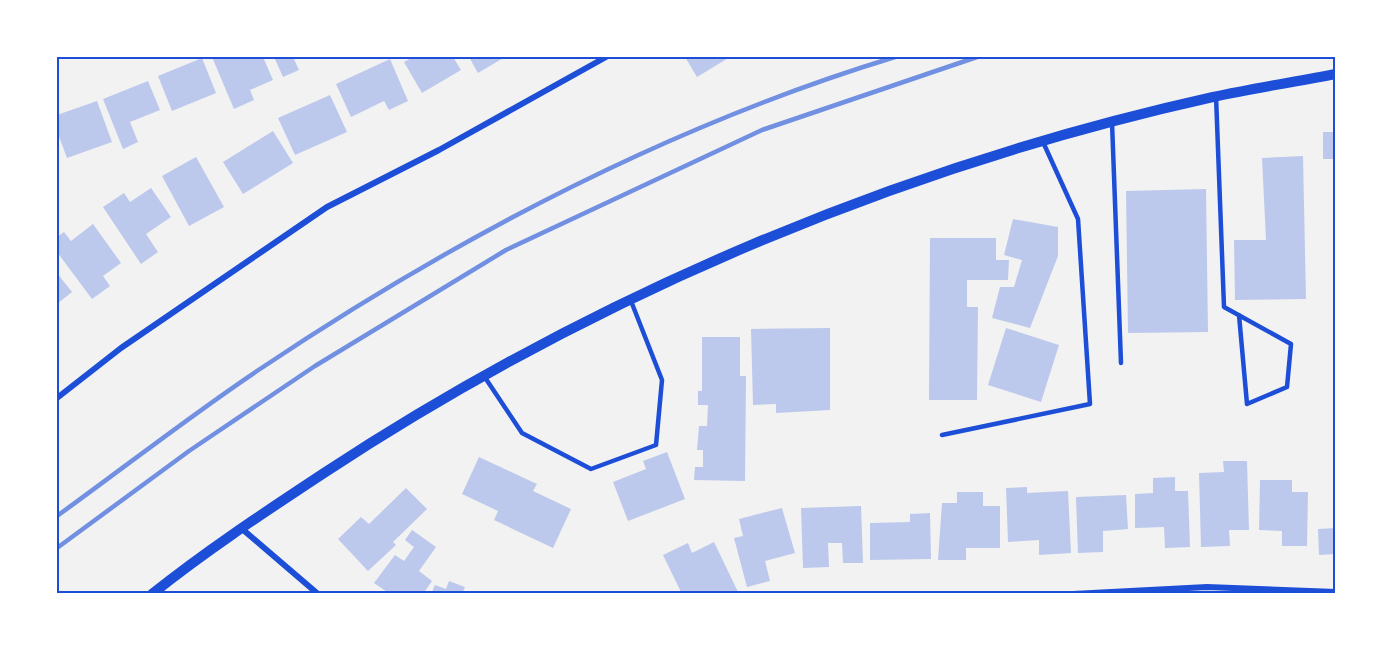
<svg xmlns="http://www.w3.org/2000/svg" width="1393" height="651" viewBox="0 0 1393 651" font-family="'Public Sans',sans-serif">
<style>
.building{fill:#bdc9ec}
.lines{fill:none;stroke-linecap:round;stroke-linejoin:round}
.service{stroke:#1d4ed8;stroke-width:4.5}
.minor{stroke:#1d4ed8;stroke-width:6}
.tertiary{stroke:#1d4ed8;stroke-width:10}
.rail{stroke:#7290e2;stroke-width:4.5}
.neatline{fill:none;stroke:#1d4ed8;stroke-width:2}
</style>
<rect width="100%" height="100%" fill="#f2f2f2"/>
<g class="building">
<polygon points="212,57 263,57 273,80 250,90 254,100 234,109"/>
<polygon points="274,57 293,57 299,70 283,77"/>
<polygon points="413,57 453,57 461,70 422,93 404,62"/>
<polygon points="469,57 505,57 478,73"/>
<polygon points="685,57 730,57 697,77"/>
<polygon points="202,58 216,93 172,111 158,76"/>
<polygon points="390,59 408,101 389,110 384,101 351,117 336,84"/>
<polygon points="148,81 160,110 130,122 138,142 123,149 103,99"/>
<polygon points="330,95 347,132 295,155 278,118"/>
<polygon points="97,101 112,142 67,158 57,131 57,115"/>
<polygon points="273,131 293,163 243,194 223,162"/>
<rect x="1323" y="132" width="13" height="27"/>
<polygon points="1303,156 1306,299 1235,300 1234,240 1266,240 1262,158"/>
<polygon points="196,157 224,207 189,226 162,176"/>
<polygon points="151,188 171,217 146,234 158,252 141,264 103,207 124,193 130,202"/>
<polygon points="1206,189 1208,332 1128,333 1126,191"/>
<polygon points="1013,219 1058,227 1058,256 1030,328 992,318 1000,287 1014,287 1022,260 1004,255"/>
<polygon points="93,224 121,263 103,276 110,286 92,299 57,252 57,237 64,232 71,241"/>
<polygon points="930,238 996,238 996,260 1009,260 1008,280 967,280 967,307 978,307 977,400 929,400"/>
<polygon points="57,273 72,292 57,304"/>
<polygon points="830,328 830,410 776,413 776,404 753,405 751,329"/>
<polygon points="1006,328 1059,345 1041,402 988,385"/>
<polygon points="702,337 740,337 740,376 746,376 745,481 694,480 695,467 703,467 703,450 697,450 699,426 707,426 708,405 698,405 698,391 702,391"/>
<polygon points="667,452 685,499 628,521 613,482 646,469 643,461"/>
<polygon points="479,457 537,484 533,491 571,509 553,548 494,520 498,511 462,494"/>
<polygon points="1223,461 1247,461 1249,530 1229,530 1230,546 1201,547 1199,473 1224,472"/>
<polygon points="1175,477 1175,491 1188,491 1190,547 1165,548 1164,527 1135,528 1135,494 1153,493 1153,478"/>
<polygon points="1260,480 1292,480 1292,492 1308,492 1307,546 1282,546 1282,531 1259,530"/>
<polygon points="1027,487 1027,493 1068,491 1071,553 1039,555 1039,540 1008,542 1006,488"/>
<polygon points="406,488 427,509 393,542 396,545 368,571 338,539 361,517 369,524"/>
<polygon points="957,492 983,492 983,506 1000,506 1000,548 966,548 966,560 938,560 942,503 957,503"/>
<polygon points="1126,495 1128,529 1103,531 1103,552 1078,553 1076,497"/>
<polygon points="861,506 863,563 843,563 842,543 828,543 829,567 803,568 801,508"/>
<polygon points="782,508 795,553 765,561 770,581 747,587 734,538 743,536 739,519"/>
<polygon points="930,513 931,559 870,560 870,523 910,522 910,514"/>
<polygon points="1336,528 1336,554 1319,555 1318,529"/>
<polygon points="412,530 436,547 419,571 432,581 423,594 390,594 374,583 395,555 404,561 414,547 405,540"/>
<polygon points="714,542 739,594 682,594 663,555 688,543 692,553"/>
<polygon points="449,581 465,587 462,594 431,594 435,585 446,589"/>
</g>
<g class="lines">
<g class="service">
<polyline points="1216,96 1224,307 1291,344 1287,387 1247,404 1239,315"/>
<polyline points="1112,122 1121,363"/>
<polyline points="484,376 522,433 591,469 656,445 662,380 631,301"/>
<polyline points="942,435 1090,404 1078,219 1043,142"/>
</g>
<g class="minor">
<polyline points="57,398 121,348 327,207 439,150 606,57"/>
<polyline points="241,528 318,594"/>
<polyline points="1073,594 1207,587 1336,592"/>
</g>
<path class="tertiary" d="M152,594C207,550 265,512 324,473C593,296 898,167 1213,97C1254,88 1295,82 1336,74"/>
<g class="rail">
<path d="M57,516C125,467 191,415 260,369C457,237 668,126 895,57"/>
<polyline points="57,548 189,451 315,366 506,250 762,130 977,57"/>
</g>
</g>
<rect width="1393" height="651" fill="none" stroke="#ffffff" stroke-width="117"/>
<rect x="58" y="58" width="1276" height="534" class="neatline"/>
</svg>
